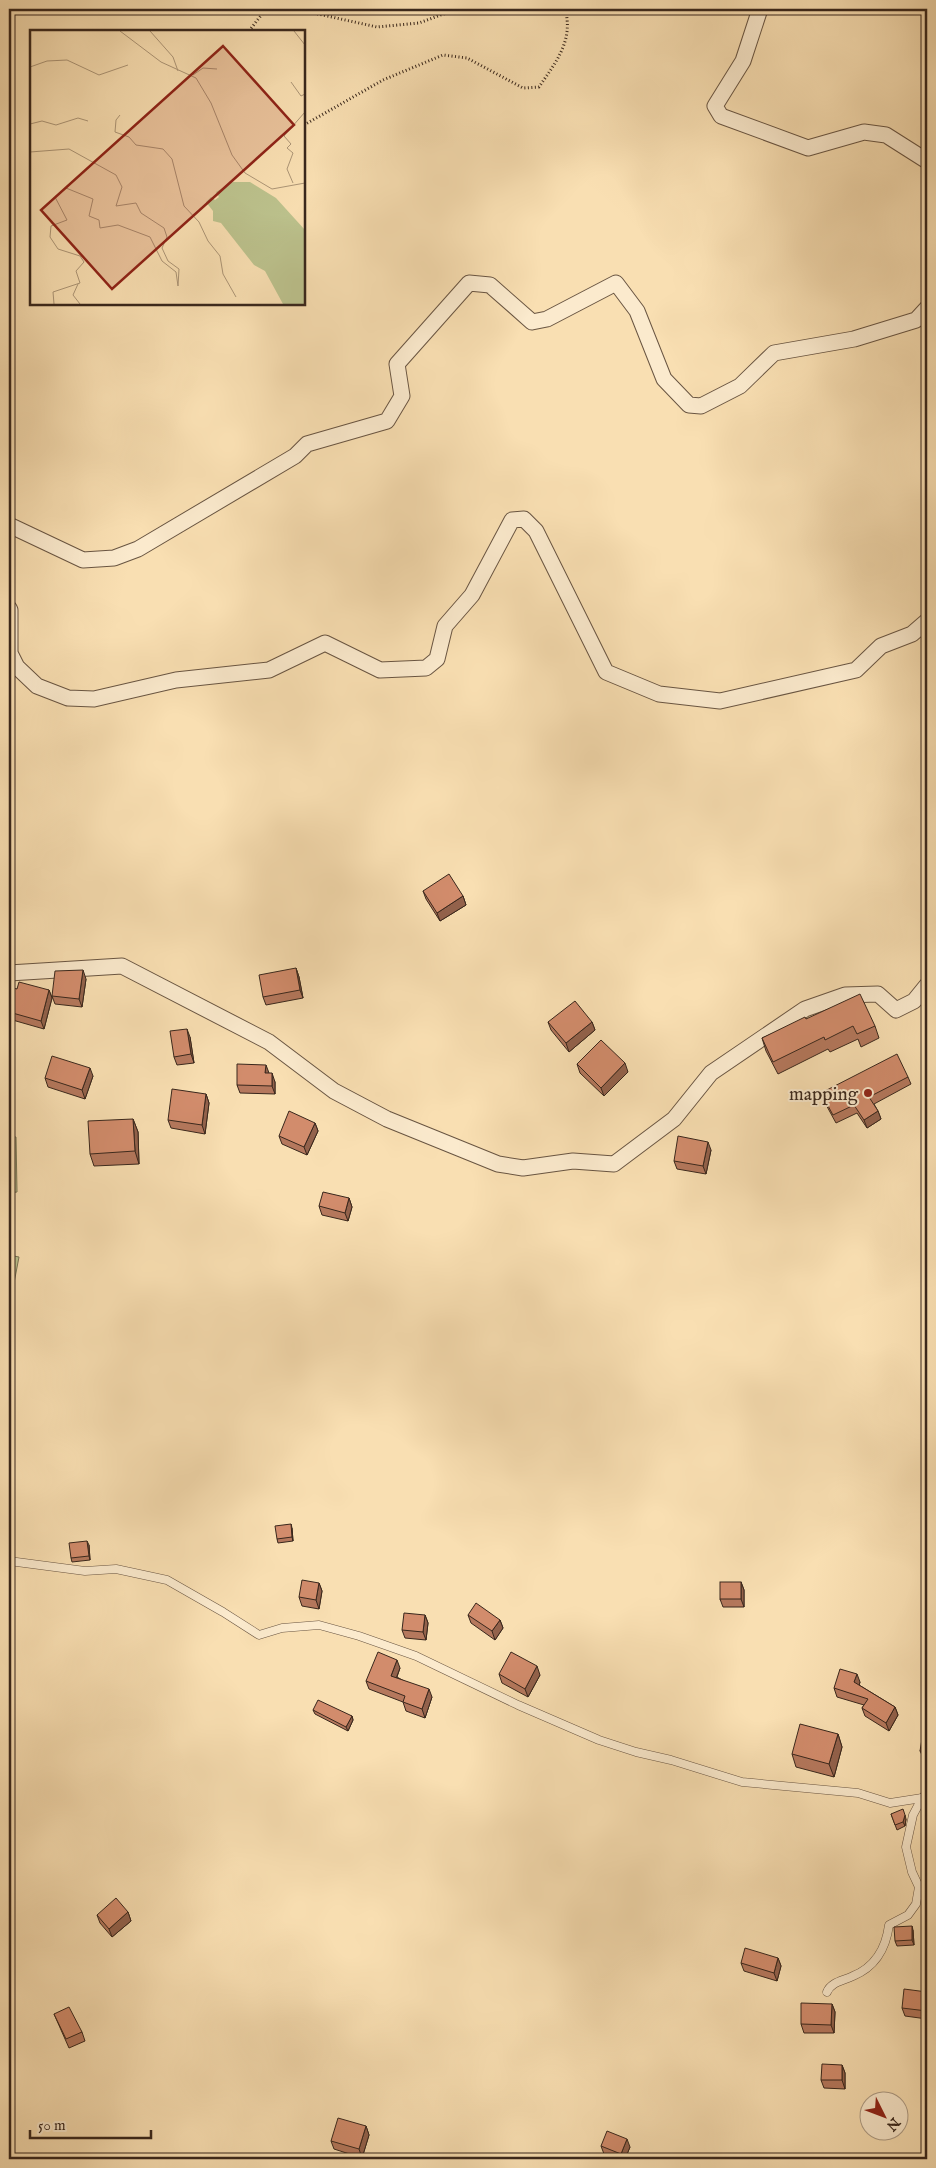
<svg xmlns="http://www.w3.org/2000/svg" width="936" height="2168" viewBox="0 0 936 2168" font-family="'IM FELL English',serif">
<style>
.green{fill:#bcc28d;stroke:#7a7454}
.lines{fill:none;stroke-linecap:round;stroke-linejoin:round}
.service-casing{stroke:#695542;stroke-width:9}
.minor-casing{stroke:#695542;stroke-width:17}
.path{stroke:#39271c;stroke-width:3;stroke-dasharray:1 2.5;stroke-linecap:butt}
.service{stroke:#fbeacd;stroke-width:8}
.minor{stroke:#fbeacd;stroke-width:15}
.wall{fill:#b5785d;stroke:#39271c}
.shaded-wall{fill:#93624c;stroke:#39271c}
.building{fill:#d28c6c;stroke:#39271c}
.poi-dot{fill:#8f2418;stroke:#fbeacd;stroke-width:2}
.labels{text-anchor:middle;stroke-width:4;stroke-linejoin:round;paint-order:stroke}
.poi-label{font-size:19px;fill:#39271c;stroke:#fbeacd;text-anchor:end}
.inset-road{fill:none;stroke:#ac9576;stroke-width:1}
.view{fill:#8f2418;fill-opacity:0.15;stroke:#8f2418;stroke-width:2.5}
.inset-edge{fill:none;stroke:#39271c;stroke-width:2.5}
</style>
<rect width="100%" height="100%" fill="#f9dfb2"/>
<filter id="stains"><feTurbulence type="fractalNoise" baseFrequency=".004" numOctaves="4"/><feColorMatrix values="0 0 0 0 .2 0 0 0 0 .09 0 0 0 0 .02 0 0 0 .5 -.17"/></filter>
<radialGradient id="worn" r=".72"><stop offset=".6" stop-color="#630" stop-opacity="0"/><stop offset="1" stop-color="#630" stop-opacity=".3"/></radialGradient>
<g class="green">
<polygon points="9,1136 16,1137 17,1192 9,1193"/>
<polygon points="9,1255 19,1257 9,1309"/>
</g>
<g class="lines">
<g class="service-casing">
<g id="service">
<polyline points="9,1561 85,1571 116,1569 167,1580 223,1612 259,1635 282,1628 319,1625 359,1636 416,1656 518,1705 599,1740 636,1752 671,1760 742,1782 858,1793 890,1803 922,1798 927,1793"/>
<path d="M827,1992C831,1982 843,1981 853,1976C875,1967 886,1948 889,1925L908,1915L916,1904L919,1887L912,1872L906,1847L913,1815L922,1798"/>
</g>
</g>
<g class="minor-casing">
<g id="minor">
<polyline points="760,9 743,61 715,106 721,116 808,148 864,132 886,135 927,161"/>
<polyline points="9,525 83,560 114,558 138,549 295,456 307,444 387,421 402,396 397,364 469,283 490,285 532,322 547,319 616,283 637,311 664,379 689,405 701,406 740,386 774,353 854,339 916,320 927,308"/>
<polyline points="9,608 10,610 10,653 17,667 37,686 68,698 94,699 176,680 269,670 325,643 380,670 426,668 437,659 445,626 472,595 512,520 524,519 536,531 606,672 659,694 720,701 856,670 881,646 912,634 927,621"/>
<polyline points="9,973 122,966 269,1042 334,1091 387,1119 498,1164 523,1168 573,1161 614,1164 674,1119 711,1073 805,1009 845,995 878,994 896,1010 914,1001 927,985"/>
</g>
</g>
<g class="path">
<polyline points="312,9 318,14 377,27 419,23 457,9"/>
<polyline points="249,31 266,9"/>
<path d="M304,125L383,80L443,55L467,58L523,88L539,87C556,62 574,40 565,9"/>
</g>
<use href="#service" class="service"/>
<use href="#minor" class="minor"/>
</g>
<g class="wall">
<polygon points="423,891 463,896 466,905 440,921 426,899"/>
<polygon points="296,968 299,977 303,998 266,1005 263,997"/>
<polygon points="86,979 82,1007 55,1004 52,996"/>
<polygon points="17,989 49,990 52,998 44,1029 9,1019 9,993"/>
<polygon points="806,1019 875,1026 879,1038 861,1047 858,1039 830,1052 828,1049 778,1074 766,1051 762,1038"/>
<polygon points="548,1022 592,1022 595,1030 569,1052 551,1030"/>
<polygon points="190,1037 194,1063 177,1065 174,1057"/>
<polygon points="577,1064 628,1072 604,1096 580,1073"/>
<polygon points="269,1073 275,1082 275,1094 240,1093 237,1085"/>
<polygon points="93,1076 85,1099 48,1087 45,1078"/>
<polygon points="908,1077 911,1084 874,1104 878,1111 881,1119 867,1128 857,1113 836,1123 824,1101 821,1093"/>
<polygon points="206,1094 209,1103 205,1134 171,1128 168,1120"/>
<polygon points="133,1119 138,1132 139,1164 94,1166 90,1154"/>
<polygon points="315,1123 318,1131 307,1155 282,1144 279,1136"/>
<polygon points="711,1150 706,1174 677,1169 674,1161"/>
<polygon points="349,1198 352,1207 348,1221 322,1215 319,1206"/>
<polygon points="292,1528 293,1541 278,1543 277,1539"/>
<polygon points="89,1545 90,1560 72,1562 71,1558"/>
<polygon points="741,1582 744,1590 744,1607 723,1607 720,1599"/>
<polygon points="319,1583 322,1591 319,1609 302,1606 299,1597"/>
<polygon points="425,1615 428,1623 426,1640 405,1638 402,1630"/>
<polygon points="468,1615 500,1620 503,1628 495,1640 471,1623"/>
<polygon points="400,1668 397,1677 432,1697 425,1718 406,1711 403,1702 369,1689 366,1681"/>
<polygon points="499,1674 540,1675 528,1697 502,1683"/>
<polygon points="860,1682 859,1685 895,1707 898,1715 889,1731 865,1716 862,1708 864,1705 837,1697 834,1688"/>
<polygon points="313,1710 352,1716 353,1720 348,1731 315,1714"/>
<polygon points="838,1734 842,1747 834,1777 796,1767 792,1754"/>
<polygon points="927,1740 927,1756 922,1755 920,1751"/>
<polygon points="891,1814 906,1819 905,1826 897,1830"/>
<polygon points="128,1912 131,1921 112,1937 100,1923 97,1915"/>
<polygon points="913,1930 914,1945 897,1946 895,1941"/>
<polygon points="778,1958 781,1966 777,1981 744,1971 741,1963"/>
<polygon points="927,1992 927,2019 905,2016 902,2008"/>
<polygon points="832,2004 835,2012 834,2033 804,2033 801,2024"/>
<polygon points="54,2014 82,2032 85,2041 69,2048"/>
<polygon points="842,2065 845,2073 845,2089 824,2088 821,2080"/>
<polygon points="366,2126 369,2135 362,2158 334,2149 331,2141"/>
<polygon points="601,2146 630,2147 625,2159 616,2159 604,2154"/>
</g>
<g class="shaded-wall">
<polygon points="463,896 466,905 440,921 437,913"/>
<polygon points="296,968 299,977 303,998 300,990"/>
<polygon points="83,970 86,979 82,1007 79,999"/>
<polygon points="49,990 52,998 44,1029 41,1021"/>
<polygon points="592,1022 595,1030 569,1052 566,1043"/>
<polygon points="187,1029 190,1037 194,1063 191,1054"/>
<polygon points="625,1063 628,1072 604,1096 601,1088"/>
<polygon points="266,1065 269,1073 268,1082 265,1073"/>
<polygon points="90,1068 93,1076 85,1099 82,1090"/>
<polygon points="272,1073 275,1082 275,1094 272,1086"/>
<polygon points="206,1094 209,1103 205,1134 202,1125"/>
<polygon points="878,1111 881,1119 867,1128 864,1120"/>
<polygon points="133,1119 138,1132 139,1164 135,1151"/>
<polygon points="315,1123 318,1131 307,1155 304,1147"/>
<polygon points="708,1142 711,1150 706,1174 703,1166"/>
<polygon points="349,1198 352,1207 348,1221 345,1213"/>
<polygon points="291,1524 292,1528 293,1541 292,1537"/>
<polygon points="87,1541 89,1545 90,1560 89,1556"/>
<polygon points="741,1582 744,1590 744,1607 741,1599"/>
<polygon points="319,1583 322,1591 319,1609 316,1600"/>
<polygon points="425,1615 428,1623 426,1640 423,1632"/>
<polygon points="500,1620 503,1628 495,1640 492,1631"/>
<polygon points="397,1660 400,1668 394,1684 391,1676"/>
<polygon points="537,1666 540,1675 528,1697 525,1689"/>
<polygon points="857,1674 860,1682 858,1690 854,1682"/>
<polygon points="429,1689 432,1697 425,1718 422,1709"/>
<polygon points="895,1707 898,1715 889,1731 886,1723"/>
<polygon points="352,1716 353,1720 348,1731 346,1727"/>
<polygon points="838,1734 842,1747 834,1777 829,1764"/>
<polygon points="905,1815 906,1819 905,1826 903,1822"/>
<polygon points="128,1912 131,1921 112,1937 109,1929"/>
<polygon points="912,1926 913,1930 914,1945 912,1940"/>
<polygon points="778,1958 781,1966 777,1981 774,1973"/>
<polygon points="832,2004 835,2012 834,2033 831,2025"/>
<polygon points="842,2065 845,2073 845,2089 842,2080"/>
<polygon points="366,2126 369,2135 362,2158 359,2149"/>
<polygon points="627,2139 630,2147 625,2159 622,2159 621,2154"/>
</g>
<g class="building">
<polygon points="449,874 463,896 437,913 423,891"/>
<polygon points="296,968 300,990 263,997 259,975"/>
<polygon points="83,970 79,999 52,996 55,971"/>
<polygon points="19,982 49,990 41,1021 9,1012 9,993 10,987 17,989"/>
<polygon points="860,994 875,1026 857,1034 853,1026 825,1040 824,1037 773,1062 762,1038 805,1017 806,1019"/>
<polygon points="575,1001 592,1022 566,1043 548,1022"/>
<polygon points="187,1029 191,1054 174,1057 170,1031"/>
<polygon points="601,1040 625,1063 601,1088 577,1064"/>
<polygon points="897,1054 908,1077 869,1097 878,1111 864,1120 854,1105 833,1115 821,1093"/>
<polygon points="52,1056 90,1068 82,1090 45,1078"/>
<polygon points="237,1064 266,1065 265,1073 272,1073 272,1086 237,1085"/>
<polygon points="172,1089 206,1094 202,1125 168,1120"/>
<polygon points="289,1111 315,1123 304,1147 279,1136"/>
<polygon points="133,1119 135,1151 90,1154 88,1121"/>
<polygon points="678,1136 708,1142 703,1166 674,1161"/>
<polygon points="323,1192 349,1198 345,1213 319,1206"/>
<polygon points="291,1524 292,1537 277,1539 275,1526"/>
<polygon points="87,1541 89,1556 71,1558 69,1543"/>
<polygon points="302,1580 319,1583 316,1600 299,1597"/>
<rect x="720" y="1582" width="21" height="17"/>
<polygon points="476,1603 500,1620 492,1631 468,1615"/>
<polygon points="404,1613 425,1615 423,1632 402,1630"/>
<polygon points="378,1652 397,1660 391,1676 429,1689 422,1709 403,1702 405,1696 366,1681"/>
<polygon points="511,1652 537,1666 525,1689 499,1674"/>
<polygon points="840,1669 857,1674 854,1682 895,1707 886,1723 862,1708 868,1699 834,1688"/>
<polygon points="318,1700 352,1716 346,1727 313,1710"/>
<polygon points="800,1724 838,1734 829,1764 792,1754"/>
<polygon points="922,1739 927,1740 927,1752 920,1751"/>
<polygon points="903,1809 905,1815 903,1822 895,1825 891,1814"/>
<polygon points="116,1898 128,1912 109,1929 97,1915"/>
<polygon points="912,1926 912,1940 895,1941 894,1927"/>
<polygon points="745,1948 778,1958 774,1973 741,1963"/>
<polygon points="904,1989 927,1992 927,2011 902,2008"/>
<polygon points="801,2003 832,2004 831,2025 801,2024"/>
<polygon points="69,2007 82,2032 66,2039 54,2014"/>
<polygon points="822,2064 842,2065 842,2080 821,2080"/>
<polygon points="338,2118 366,2126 359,2149 331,2141"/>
<polygon points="607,2131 627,2139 621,2154 601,2146"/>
</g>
<circle class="poi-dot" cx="868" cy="1093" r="5"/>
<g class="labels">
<g class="poi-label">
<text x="858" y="1100">mapping</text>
</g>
</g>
<g transform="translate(30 30)">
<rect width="275" height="275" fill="#f9dfb2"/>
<path d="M203,152H220L246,168L275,200V274H253L235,241L224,235L191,193L183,191V181L176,172L181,167L185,170L189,167L186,162Z" fill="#bcc28d"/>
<path class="inset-road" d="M90,1L131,32L166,48L181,73L202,125L215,143L242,159L275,153M120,1L143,27L148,41M264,1L275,15M0,37L17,31L37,30L69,45L98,35M163,45L173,38L187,39M261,52L271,66L275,64M90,85L86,90L85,102L99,107L106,115L133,119L142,129L154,176L169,192L178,211L190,226L193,244L206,267M0,94L12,91L26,95L48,88L58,91M0,122L39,119L86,145L92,157L86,176L106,173L111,183L134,198L137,207L132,218L138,231L149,239L148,256L146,242L132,231L120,207L88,195L70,198L69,190L59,186L63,169L36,158L25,167L37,190L21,196L20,207L28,219L50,226L54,232L46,241L50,253L23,262L24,274M263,153L257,139L263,123L257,118L261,114L254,106L275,82M48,254L43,265L50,274"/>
<path class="view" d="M193,16L264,95L82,259L11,180Z"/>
<rect width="275" height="275" class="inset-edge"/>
</g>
<rect width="936" height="2168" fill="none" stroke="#f9dfb2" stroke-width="30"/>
<rect x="10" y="10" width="916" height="2148" fill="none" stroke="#39271c" stroke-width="2.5"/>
<rect x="15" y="15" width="906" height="2138" fill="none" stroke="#39271c"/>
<g transform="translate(884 2116) rotate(132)"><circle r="24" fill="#fbeacd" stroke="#ad9c86"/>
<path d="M0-4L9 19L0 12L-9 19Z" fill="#8f2418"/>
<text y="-8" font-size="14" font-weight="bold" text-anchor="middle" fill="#39271c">N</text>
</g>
<path d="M30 2130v8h121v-8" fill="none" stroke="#39271c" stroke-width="2.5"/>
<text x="38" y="2130" font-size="15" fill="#39271c" stroke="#fbeacd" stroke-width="4" paint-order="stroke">50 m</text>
<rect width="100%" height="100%" filter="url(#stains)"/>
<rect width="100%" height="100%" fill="url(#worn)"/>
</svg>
